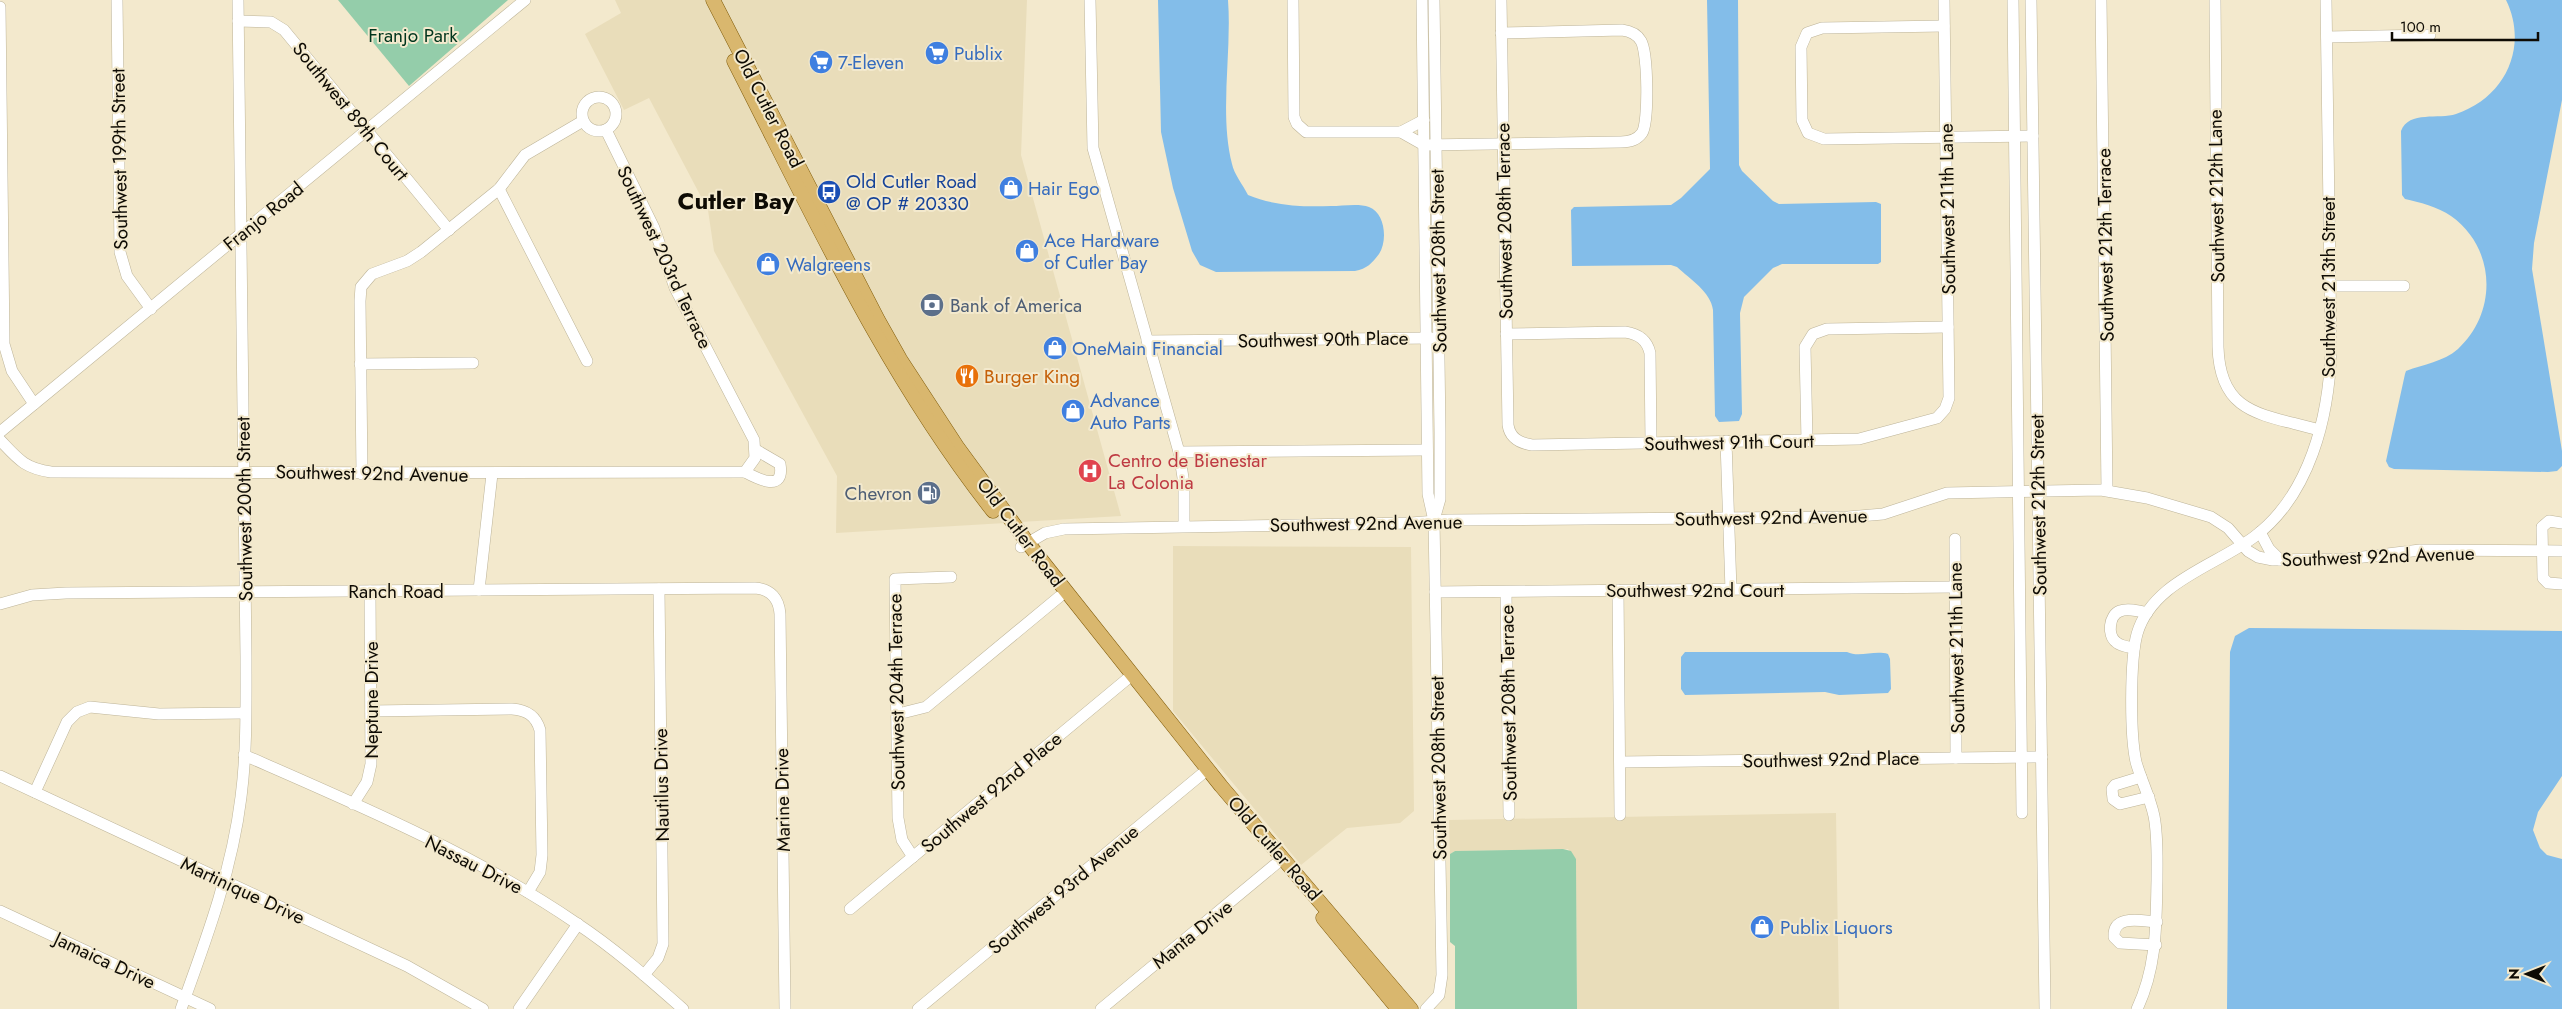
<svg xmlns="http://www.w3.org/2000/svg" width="2562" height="1009" viewBox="0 0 2562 1009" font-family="Jost,sans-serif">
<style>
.built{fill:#e9ddba}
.green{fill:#94cdaa}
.water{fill:#83bde9}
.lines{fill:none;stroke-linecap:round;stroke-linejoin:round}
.minor-casing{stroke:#bdb499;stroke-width:12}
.major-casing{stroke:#815c0a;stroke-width:15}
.minor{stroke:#fff;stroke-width:11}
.major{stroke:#d9b76e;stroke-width:14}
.labels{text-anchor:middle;stroke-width:4;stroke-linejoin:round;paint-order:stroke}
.park-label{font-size:19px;fill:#00351d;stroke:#f3e9cd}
.shop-label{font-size:19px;fill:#366cbe;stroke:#f3e9cd;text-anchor:start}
.street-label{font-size:19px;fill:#0e0b04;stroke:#f3e9cd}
.transit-label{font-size:19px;fill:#164399;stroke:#f3e9cd;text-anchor:start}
.service-label{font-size:19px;fill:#4e5e75;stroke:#f3e9cd;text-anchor:start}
.food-label{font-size:19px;fill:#c56008;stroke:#f3e9cd;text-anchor:start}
.health-label{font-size:19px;fill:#be3a42;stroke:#f3e9cd;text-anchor:start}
.district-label{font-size:24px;font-weight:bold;fill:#0e0b04;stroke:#f3e9cd}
</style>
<rect width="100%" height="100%" fill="#f3e9cd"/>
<g class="built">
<polygon points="615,0 1027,0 1021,155 1121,516 836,533 837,476 714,251 708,210 649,98 624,110 585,34 621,13"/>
<polygon points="1173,546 1411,547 1414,811 1400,823 1347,828 1301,865 1173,711"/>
<polygon points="1836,813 1839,1009 1577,1009 1576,859 1568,849 1455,851 1450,854 1449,820"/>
</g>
<g class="green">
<polygon points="338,0 508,0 409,86"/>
<polygon points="1563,849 1571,851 1576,859 1577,1009 1455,1009 1455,946 1450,942 1450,854 1455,851"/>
</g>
<g class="water">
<path d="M1158,0H1228C1232,53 1219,113 1232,164C1234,174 1243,185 1248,195C1275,206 1302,207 1331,206C1342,206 1359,203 1369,207C1385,213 1388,240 1379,254C1372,263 1367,269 1355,271L1216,272L1200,265L1192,251L1173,188L1161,132Z"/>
<path d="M1707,0H1738L1739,165L1742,171L1773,201L1779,204L1876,202L1881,204V262L1878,264H1782L1773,268L1744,297L1740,313L1742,414L1739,421L1719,422L1715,416L1713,310C1711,292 1690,279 1677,267L1671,265L1572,266L1571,210L1574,207L1671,205L1681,198L1710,169Z"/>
<path d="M2506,0H2562V100L2534,243L2532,269L2562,451V466L2557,471L2548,472L2394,469L2389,467L2386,461L2405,374L2406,371C2424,364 2443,362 2458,349C2498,312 2496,248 2451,216C2438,207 2419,202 2405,199L2402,195L2401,131C2409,110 2439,120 2456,114C2505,98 2529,47 2506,0Z"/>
<polygon points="2249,628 2562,631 2562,776 2538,812 2533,830 2540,848 2547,855 2562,859 2562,1009 2227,1009 2230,652 2235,636"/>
<path d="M1685,652H1847C1859,658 1874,650 1888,654L1890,659L1891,689L1888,693L1839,695L1825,692L1685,695L1681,689V657Z"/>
</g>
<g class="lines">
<g class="minor-casing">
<g id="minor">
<polyline points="117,0 120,252 127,276 151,309"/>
<polyline points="1090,0 1093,148 1179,452 1184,484 1184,526"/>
<path d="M1293,0L1294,117L1297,124L1306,132H1401L1424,145L1621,142C1629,142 1637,140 1642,133C1649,122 1648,53 1641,41C1637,34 1630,31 1622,30L1501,33"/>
<polyline points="1422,0 1428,494 1434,521 1442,975 1439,995 1426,1009"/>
<polyline points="1434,0 1440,432 1440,499 1434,520"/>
<path d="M1501,0L1508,425C1510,438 1519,443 1532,445L1859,439L1937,418L1945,409L1949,398L1944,0"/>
<polyline points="2013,0 2022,813"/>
<polyline points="2031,0 2045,1009"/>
<polyline points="2101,0 2107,490"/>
<path d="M2215,0L2218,347C2220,416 2264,414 2319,430"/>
<polyline points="0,7 4,344 12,371 34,404"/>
<polyline points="238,21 271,22 284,30 449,230"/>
<polyline points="1944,26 1822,28 1807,33 1801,47 1802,120 1808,133 1824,139 2033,136"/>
<polyline points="2327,37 2430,35"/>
<circle cx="599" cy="114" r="17"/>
<polyline points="1401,132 1424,120"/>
<polyline points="499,189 587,361"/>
<polyline points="2330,286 2404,286"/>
<path d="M1506,334L1625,332C1639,334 1647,340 1650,353L1651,442"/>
<polyline points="1147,341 1432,338"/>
<polyline points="360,364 473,363"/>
<polyline points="0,432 525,0"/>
<path d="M0,440C18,459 24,468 51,472C282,472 514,474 745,472L755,458L754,440L675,288L654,228L606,130"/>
<polyline points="1726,441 1731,590"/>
<polyline points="1807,441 1805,347 1813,334 1827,329 1948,327"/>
<polyline points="1179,452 1427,450"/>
<path d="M745,472C758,479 785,493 780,464L756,450"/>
<polyline points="362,474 360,301 361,287 372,274 407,261 421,252 499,189 525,155 583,121"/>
<polyline points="2562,523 2549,521 2542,527 2543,578 2548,583 2562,584"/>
<polyline points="2260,532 2269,549 2280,560"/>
<polyline points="1955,539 1956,758"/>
<polyline points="1021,547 1045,533 1064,529 1411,523 1449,520 1848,517 1883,514 1947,493 2101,490 2147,498 2211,517 2228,528 2248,551 2258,557 2273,560 2347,559 2420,550 2562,551"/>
<polyline points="479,590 492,474"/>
<polyline points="1618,590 1620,815"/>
<polyline points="1435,592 1955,587"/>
<polyline points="1506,592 1509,815"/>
<path d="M0,604L32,595L66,593L755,588C771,589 779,599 780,614L785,1009"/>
<path d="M2134,648C2128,647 2120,646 2116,642C2107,635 2109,615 2120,611C2128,608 2139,611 2147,613"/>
<path d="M371,711L512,709C527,710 536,716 540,730L542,855L540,872L528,892"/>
<polyline points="898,714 926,707 1059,597"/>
<path d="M244,755C356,804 475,854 576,923C614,948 649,979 683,1009"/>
<polyline points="1620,762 2042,757"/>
<polyline points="0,776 407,966 483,1009"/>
<polyline points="2141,777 2115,785 2112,789 2113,799 2120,804 2149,797"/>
<polyline points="35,792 67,722 77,712 90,707 159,714 245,713"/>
<polyline points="353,804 367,782 371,764 370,591"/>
<polyline points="913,857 902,840 898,818 895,579 951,577"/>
<polyline points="850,909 1132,675"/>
<polyline points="0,911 210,1009"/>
<path d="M2156,945L2120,943L2114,937C2113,914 2141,921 2157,922"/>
<polyline points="644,975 658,958 663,944 659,589"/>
<path d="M181,1009C206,940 232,871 241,797C247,750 246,703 246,656L238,0"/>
<polyline points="519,1009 578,924"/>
<polyline points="918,1009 1208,769"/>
<polyline points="1101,1009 1283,858"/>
<path d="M2137,1009C2157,967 2156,925 2157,880C2157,858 2158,836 2154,816C2150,797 2141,780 2136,762C2130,735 2130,660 2137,634C2152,582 2215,566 2254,537C2310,495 2329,417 2331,350L2326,0"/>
</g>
</g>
<g class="major-casing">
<g id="major">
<polyline points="713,0 878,320 900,359 958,448 1027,542 1221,786 1411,1009"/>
<path d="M734,61C813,215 885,374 993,511"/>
<polyline points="1323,918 1398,1009"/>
</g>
</g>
<use href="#minor" class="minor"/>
<use href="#major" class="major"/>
</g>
<defs>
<g id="supermarket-disc" transform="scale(1.25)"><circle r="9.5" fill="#3f7fe0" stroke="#f3e9cd"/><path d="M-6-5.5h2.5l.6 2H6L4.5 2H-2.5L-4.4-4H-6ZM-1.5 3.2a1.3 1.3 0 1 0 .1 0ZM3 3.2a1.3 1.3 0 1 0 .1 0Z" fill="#fff"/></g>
<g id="shop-disc" transform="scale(1.25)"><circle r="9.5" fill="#3f7fe0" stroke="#f3e9cd"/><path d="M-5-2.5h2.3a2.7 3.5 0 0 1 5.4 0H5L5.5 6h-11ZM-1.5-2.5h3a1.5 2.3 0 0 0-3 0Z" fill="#fff"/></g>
<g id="bus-disc" transform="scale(1.25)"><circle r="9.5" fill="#1a4fb4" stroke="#f3e9cd"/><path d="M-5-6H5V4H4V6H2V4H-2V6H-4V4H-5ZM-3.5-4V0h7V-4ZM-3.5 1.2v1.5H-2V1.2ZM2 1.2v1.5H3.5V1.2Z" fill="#fff"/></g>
<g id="bank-disc" transform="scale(1.25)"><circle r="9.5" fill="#5c6f8a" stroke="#f3e9cd"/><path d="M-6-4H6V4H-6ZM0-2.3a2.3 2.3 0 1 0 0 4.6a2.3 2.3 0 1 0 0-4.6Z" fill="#fff"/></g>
<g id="restaurant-disc" transform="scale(1.25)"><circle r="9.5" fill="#e8710a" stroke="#f3e9cd"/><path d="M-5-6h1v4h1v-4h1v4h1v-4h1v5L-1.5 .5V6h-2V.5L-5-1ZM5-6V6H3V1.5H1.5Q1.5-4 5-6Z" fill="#fff"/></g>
<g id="hospital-disc" transform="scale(1.25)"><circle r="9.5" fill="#e0444e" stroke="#f3e9cd"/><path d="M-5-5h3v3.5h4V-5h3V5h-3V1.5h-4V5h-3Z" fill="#fff"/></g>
<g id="fuel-disc" transform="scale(1.25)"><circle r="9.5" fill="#5c6f8a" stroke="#f3e9cd"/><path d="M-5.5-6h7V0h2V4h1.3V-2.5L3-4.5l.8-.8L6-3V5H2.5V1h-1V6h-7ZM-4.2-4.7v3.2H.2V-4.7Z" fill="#fff"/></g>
</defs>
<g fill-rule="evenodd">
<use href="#supermarket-disc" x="937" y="53"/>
<use href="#supermarket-disc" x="821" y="62"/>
<use href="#shop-disc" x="1011" y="188"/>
<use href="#bus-disc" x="829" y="192"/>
<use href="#shop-disc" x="1027" y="251"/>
<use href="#shop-disc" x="768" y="264"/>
<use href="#bank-disc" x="932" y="305"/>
<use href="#shop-disc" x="1055" y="348"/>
<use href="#restaurant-disc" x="967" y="376"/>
<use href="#shop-disc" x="1073" y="411"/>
<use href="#hospital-disc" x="1090" y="471"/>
<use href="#fuel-disc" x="929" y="493"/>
<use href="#shop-disc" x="1762" y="927"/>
</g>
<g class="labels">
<g class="park-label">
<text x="413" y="42">Franjo Park</text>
</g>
<g class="shop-label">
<text x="954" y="60">Publix</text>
<text x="838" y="69">7-Eleven</text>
<text x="1028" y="195">Hair Ego</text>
<text x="1044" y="247">Ace Hardware<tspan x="1044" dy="22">of Cutler Bay</tspan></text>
<text x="786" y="271">Walgreens</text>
<text x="1072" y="355">OneMain Financial</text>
<text x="1090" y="407">Advance<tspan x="1090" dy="22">Auto Parts</tspan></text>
<text x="1780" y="934">Publix Liquors</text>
</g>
<g class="street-label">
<text transform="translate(769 108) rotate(63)" y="7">Old Cutler Road</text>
<text transform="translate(351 111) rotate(51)" y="7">Southwest 89th Court</text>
<text transform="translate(119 159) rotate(-91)" y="7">Southwest 199th Street</text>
<text transform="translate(2216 196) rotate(-91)" y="7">Southwest 212th Lane</text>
<text transform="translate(1947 209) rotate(-91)" y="7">Southwest 211th Lane</text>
<text transform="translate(263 216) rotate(-39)" y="7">Franjo Road</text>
<text transform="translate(1504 221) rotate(-91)" y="7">Southwest 208th Terrace</text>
<text transform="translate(2105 245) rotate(-91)" y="7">Southwest 212th Terrace</text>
<text transform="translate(665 257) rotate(65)" y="7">Southwest 203rd Terrace</text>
<text transform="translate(1438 261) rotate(-91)" y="7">Southwest 208th Street</text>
<text transform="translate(2328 287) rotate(-90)" y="7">Southwest 213th Street</text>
<text transform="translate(1323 339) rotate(-1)" y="7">Southwest 90th Place</text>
<text transform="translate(1729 442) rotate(-1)" y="7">Southwest 91th Court</text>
<text transform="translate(372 473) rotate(1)" y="7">Southwest 92nd Avenue</text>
<text transform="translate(2038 505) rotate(-91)" y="7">Southwest 212th Street</text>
<text transform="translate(244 509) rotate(-91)" y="7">Southwest 200th Street</text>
<text transform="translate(1771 517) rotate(-1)" y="7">Southwest 92nd Avenue</text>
<text transform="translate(1366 523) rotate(-1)" y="7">Southwest 92nd Avenue</text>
<text transform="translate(1021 532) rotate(53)" y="7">Old Cutler Road</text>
<text transform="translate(2378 556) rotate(-2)" y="7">Southwest 92nd Avenue</text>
<text x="1695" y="597">Southwest 92nd Court</text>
<text x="396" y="598">Ranch Road</text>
<text transform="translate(1956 648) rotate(-91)" y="7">Southwest 211th Lane</text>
<text transform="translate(896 692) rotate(-91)" y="7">Southwest 204th Terrace</text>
<text transform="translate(371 700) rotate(-90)" y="7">Neptune Drive</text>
<text transform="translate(1508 703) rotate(-91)" y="7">Southwest 208th Terrace</text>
<text transform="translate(1831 759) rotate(-1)" y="7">Southwest 92nd Place</text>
<text transform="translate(1438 768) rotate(-91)" y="7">Southwest 208th Street</text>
<text transform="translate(661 785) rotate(-91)" y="7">Nautilus Drive</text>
<text transform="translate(991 792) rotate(-40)" y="7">Southwest 92nd Place</text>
<text transform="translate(782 800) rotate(-91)" y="7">Marine Drive</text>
<text transform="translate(1275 848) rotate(49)" y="7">Old Cutler Road</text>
<text transform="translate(474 864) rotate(27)" y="7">Nassau Drive</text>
<text transform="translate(1063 889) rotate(-40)" y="7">Southwest 93rd Avenue</text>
<text transform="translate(243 890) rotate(25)" y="7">Martinique Drive</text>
<text transform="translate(1192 934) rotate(-39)" y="7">Manta Drive</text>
<text transform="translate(105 960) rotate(25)" y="7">Jamaica Drive</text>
</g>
<g class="transit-label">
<text x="846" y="188">Old Cutler Road<tspan x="846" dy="22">@ OP # 20330</tspan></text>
</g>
<g class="service-label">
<text x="950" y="312">Bank of America</text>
<text x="912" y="500" text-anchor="end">Chevron</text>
</g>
<g class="food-label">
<text x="984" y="383">Burger King</text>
</g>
<g class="health-label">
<text x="1108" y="467">Centro de Bienestar<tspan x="1108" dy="22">La Colonia</tspan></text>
</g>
<g class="district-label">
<text x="736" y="209">Cutler Bay</text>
</g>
</g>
<g transform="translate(2527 974) rotate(270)" stroke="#f3e9cd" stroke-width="4" paint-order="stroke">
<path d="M0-4L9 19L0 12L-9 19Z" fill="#0e0b04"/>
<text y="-8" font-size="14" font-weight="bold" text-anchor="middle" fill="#0e0b04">N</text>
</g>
<path d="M2392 32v8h146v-8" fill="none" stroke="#0e0b04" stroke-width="2.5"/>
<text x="2400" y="32" font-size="15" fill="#0e0b04" stroke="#f3e9cd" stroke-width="4" paint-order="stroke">100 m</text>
</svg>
